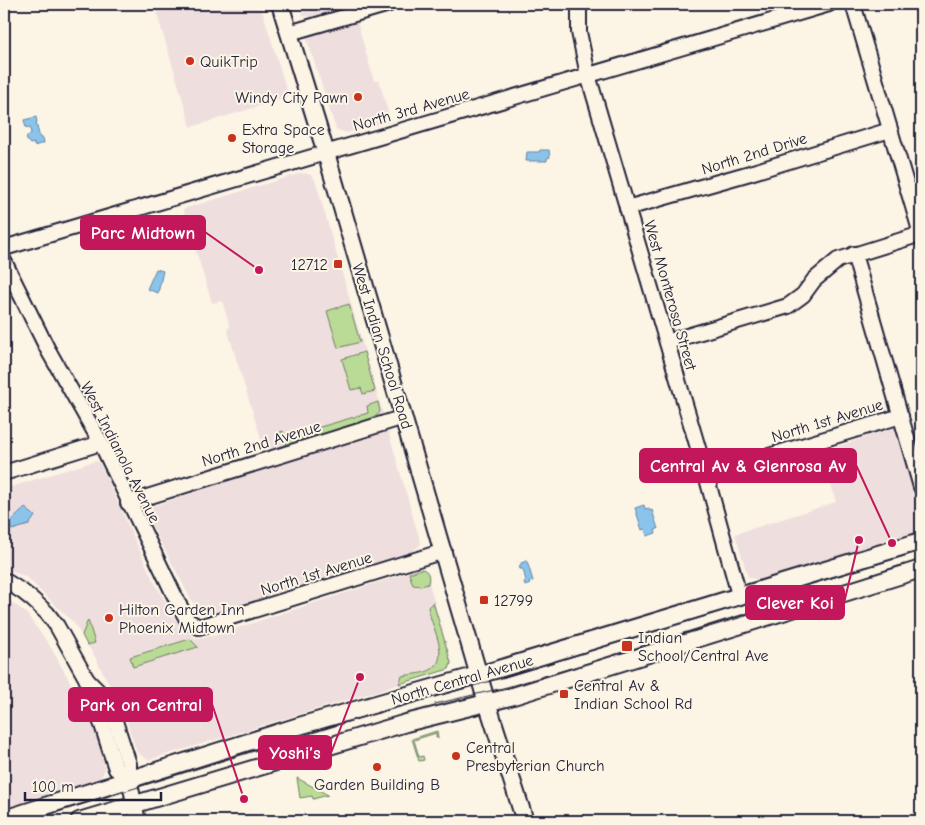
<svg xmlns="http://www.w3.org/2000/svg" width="925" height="825" viewBox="0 0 925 825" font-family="'Comic Neue',sans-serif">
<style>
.built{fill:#efdede}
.green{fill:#badb95;stroke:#6e7e68}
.water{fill:#8bc4ea;stroke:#6183a4}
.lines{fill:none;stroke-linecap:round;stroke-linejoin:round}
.minor-casing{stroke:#22223b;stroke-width:18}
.major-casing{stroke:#22223b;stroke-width:20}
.minor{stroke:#fcf5e5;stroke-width:14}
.major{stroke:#fcf5e5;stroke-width:16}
.tram{stroke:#22223b;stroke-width:1}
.poi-dot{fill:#c8321e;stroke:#fcf5e5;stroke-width:2}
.labels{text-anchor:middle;stroke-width:4;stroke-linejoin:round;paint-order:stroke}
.poi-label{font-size:16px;fill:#22223b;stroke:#fcf5e5;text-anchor:start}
.street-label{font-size:16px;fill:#22223b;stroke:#fcf5e5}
.leader{fill:none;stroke:#c2185b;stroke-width:2}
.callout-dot{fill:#c2185b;stroke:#fcf5e5;stroke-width:2}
.callout{fill:#c2185b;stroke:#c2185b;stroke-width:2}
.callout-label{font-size:18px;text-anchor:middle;font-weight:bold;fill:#fff}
</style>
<rect width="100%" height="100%" fill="#fcf5e5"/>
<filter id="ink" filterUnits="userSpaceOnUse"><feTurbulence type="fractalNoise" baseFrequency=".02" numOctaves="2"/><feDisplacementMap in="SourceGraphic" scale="10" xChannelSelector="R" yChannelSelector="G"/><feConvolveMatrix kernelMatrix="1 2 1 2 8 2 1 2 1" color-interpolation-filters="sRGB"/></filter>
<g filter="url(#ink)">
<g class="built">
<polygon points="154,4 260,4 289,97 191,127"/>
<polygon points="300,4 356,4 356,5 314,17 303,16"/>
<polygon points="357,21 374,81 379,81 391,121 346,133 336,129 306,37"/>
<polygon points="301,173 309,174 314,178 316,183 421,544 411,553 203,615 196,609 150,522 150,507 270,468 227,329 230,327 222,301 212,303 183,209"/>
<polygon points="896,427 921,511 921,532 758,580 748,577 735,534 836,502 821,452"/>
<polygon points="95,461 100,463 153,580 175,619 195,638 213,636 422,568 428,573 430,579 429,583 452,663 450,669 148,760 137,752 123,711 95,657 73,622 27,578 4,567 4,489"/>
<polygon points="4,596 26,613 50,646 84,707 99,743 105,768 101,778 4,808"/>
</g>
<g class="green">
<polygon points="349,304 360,342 338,348 327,311"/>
<polygon points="364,352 375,391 363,394 361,388 351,390 342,359"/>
<polygon points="378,402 380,412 375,417 290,444 286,444 280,432 283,431 286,437 368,413 367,406"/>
<path d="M422,569C430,571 429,578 428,584L421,586L413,585L409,573Z"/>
<path d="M433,602L451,663L449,669L399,684L402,676C411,674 425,674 432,669C451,657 430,624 428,607Z"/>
<polygon points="88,620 95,643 87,645 82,635"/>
<polygon points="190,639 198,647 133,667 130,657"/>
<polygon points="437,731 438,739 436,737 436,733 414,740 419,757 423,756 424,760 419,761 412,739"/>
<polygon points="297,778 328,795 313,799 312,796 300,798"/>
</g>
<g class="water">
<polygon points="36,117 37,122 36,123 40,138 43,138 44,143 34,146 34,143 30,144 26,139 27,136 31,134 30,127 26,128 24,120"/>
<polygon points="540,150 549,150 550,157 547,158 547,161 526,161 527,152 539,152"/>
<polygon points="156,269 163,271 158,293 147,289"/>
<polygon points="644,505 645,509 649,508 650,511 652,510 658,529 655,530 656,533 647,536 645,529 642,530 635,508"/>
<polygon points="25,508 35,516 29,525 12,530 9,523"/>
<polygon points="527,561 533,581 529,582 530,584 525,586 524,582 526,581 523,569 520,569 519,566 521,565 521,563"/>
</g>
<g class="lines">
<g class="minor-casing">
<g id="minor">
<polyline points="579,4 579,32 588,75 706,475 739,595"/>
<polyline points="853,4 921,234"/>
<polyline points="289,33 389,4"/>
<polyline points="909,192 921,188"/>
<polyline points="627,208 750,173 890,130"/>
<polyline points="4,248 829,4"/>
<polyline points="854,254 921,487"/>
<polyline points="4,261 48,350 101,443 179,605 188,621 199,627 444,551"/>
<polyline points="667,342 788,306 803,295 814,280 838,260 921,234"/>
<polyline points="4,473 101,443"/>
<polyline points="706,475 901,416"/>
<polyline points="128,503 404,417"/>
<polyline points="4,580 23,592 33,600 47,613 57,626 87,680 92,702 102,725 116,769 129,779"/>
<polyline points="87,680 105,698 113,715 129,764 129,779 138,821"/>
</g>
</g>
<g class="major-casing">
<g id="major">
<polyline points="280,4 326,153 484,693 525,821"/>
<polyline points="4,819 299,726 502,668 921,541"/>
<polyline points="79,821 406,723 510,697 921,569"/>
</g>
</g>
<use href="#minor" class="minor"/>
<use href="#major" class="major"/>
<g class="tram">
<polyline points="435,704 507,687 686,634 749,615 904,564"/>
<polyline points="29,821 370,715 505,677 921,551"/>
</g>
</g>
</g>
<g class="poi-dot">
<circle cx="190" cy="61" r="5"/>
<circle cx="358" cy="97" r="5"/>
<circle cx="232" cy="138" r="5"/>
<rect x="333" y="259" width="10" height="10" rx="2.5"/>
<rect x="479" y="595" width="10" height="10" rx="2.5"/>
<circle cx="109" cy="618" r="5"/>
<rect x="621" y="640" width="12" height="12" rx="2.5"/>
<rect x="559" y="689" width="10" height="10" rx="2.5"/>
<circle cx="456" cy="756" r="5"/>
<circle cx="377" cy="767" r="5"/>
</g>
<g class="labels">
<g class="poi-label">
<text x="200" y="67">QuikTrip</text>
<text x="348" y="103" text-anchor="end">Windy City Pawn</text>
<text x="242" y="135">Extra Space<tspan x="242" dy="18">Storage</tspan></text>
<text x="328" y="270" text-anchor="end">12712</text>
<text x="494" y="606">12799</text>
<text x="119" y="615">Hilton Garden Inn<tspan x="119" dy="18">Phoenix Midtown</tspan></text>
<text x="638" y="643">Indian<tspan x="638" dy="18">School/Central Ave</tspan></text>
<text x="574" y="691">Central Av &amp;<tspan x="574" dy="18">Indian School Rd</tspan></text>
<text x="466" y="753">Central<tspan x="466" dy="18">Presbyterian Church</tspan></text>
<text x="377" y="790" text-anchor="middle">Garden Building B</text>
</g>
<g class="street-label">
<text transform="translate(411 109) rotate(-16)" y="6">North 3rd Avenue</text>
<text transform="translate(754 153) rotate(-17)" y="6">North 2nd Drive</text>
<text transform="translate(671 295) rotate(74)" y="6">West Monterosa Street</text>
<text transform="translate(383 346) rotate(73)" y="6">West Indian School Road</text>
<text transform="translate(827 420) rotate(-17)" y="6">North 1st Avenue</text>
<text transform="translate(261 443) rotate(-17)" y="6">North 2nd Avenue</text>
<text transform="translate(121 452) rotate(63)" y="6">West Indianola Avenue</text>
<text transform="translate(316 573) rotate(-17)" y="6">North 1st Avenue</text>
<text transform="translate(462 679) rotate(-16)" y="6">North Central Avenue</text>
</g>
</g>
<path class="leader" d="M259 270L205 232M892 543L856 465M859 540L844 603M244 799L212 704M360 677L331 753"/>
<g class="callout-dot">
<circle cx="259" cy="270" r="5"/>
<circle cx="892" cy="543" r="5"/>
<circle cx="859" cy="540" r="5"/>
<circle cx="244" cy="799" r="5"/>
<circle cx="360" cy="677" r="5"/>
</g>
<g class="callout">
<rect x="81" y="216" width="124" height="33" rx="5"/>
<rect x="640" y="449" width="216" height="33" rx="5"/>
<rect x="746" y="586" width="98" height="33" rx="5"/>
<rect x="69" y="688" width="143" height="33" rx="5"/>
<rect x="259" y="736" width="72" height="33" rx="5"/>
</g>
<g class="callout-label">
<text x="143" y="239">Parc Midtown</text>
<text x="748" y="472">Central Av &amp; Glenrosa Av</text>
<text x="795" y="609">Clever Koi</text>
<text x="141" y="711">Park on Central</text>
<text x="295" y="759">Yoshi’s</text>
</g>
<rect width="925" height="825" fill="none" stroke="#fcf5e5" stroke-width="20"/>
<rect x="10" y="10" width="905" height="805" fill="none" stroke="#22223b" stroke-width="2" filter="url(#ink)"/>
<path d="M25 792v8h136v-8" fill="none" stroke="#22223b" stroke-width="2.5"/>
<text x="32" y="792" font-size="15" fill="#22223b" stroke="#fcf5e5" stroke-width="4" paint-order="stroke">100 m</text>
</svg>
